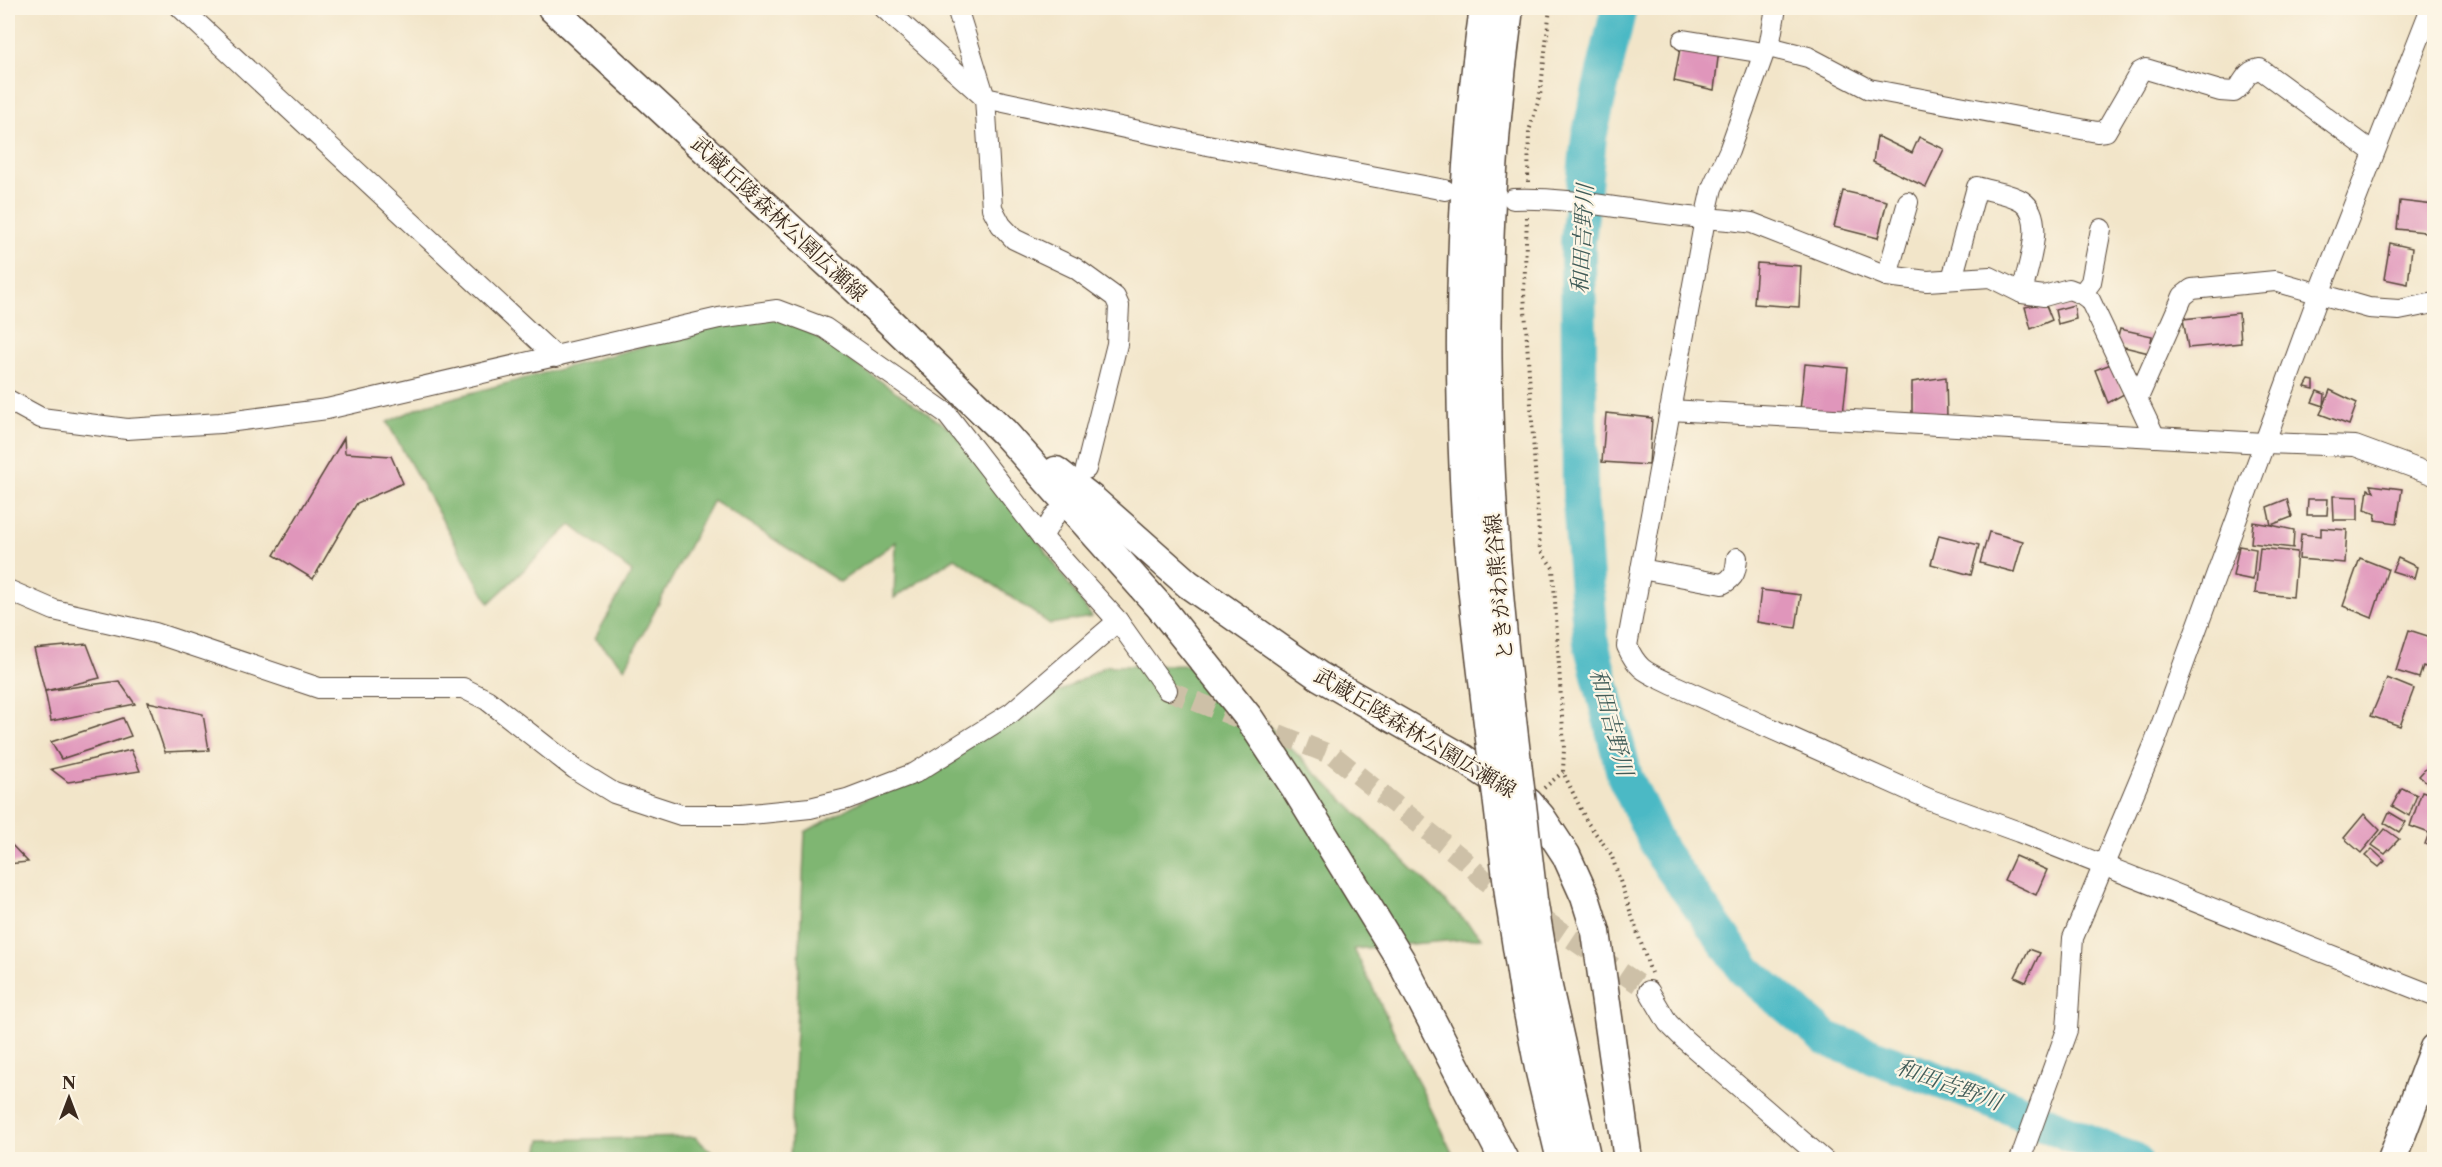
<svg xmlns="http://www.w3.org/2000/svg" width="2442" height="1167" viewBox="0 0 2442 1167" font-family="'Libre Caslon Text','Noto Serif JP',serif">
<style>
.forest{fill:#7fb672;stroke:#5d7048;stroke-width:1.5}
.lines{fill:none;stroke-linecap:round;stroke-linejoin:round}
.river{stroke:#4bb9c5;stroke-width:36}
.building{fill:#e096bb}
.street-tunnel{stroke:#cdc0a7;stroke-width:20;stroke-dasharray:20 10;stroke-linecap:butt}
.street-casing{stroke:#564638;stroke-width:22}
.secondary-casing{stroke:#564638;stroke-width:31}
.path{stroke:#564638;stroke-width:4;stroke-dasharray:1.5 4.5;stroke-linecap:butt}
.street{stroke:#fff;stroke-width:20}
.secondary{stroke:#fff;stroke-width:28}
.secondary-bridge-casing{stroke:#564638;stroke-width:31;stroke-linecap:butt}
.secondary-bridge{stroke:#fff;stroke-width:28}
.labels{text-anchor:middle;stroke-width:4.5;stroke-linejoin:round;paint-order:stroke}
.street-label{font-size:21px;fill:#3b2a1e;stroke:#fcf5e5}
.water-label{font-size:22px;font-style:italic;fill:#415c58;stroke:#fcf5e5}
</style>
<rect width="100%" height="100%" fill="#fcf5e5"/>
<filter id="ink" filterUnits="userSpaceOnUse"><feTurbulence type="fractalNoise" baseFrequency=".0167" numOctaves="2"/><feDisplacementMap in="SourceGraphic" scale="12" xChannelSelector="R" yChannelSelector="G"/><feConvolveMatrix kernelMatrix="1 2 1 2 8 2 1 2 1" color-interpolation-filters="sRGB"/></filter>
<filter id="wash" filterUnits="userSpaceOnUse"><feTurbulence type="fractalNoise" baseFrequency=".008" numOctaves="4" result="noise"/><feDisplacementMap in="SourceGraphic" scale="24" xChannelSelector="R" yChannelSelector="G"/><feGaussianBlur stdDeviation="1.35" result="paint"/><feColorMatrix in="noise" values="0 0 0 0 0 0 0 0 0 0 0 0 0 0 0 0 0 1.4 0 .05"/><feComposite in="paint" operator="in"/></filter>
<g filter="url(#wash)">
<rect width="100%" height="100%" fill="#f2e5c9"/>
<g class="forest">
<polygon points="777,310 968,441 1092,617 1050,624 955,558 894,598 896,542 840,582 713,500 625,668 595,638 632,572 571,525 489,603 387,422 423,406"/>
<polygon points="1207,665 1482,938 1354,949 1455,1159 790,1160 805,832 1106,666"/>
<polygon points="695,1137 719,1159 537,1159 541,1140"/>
</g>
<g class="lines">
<polyline class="river" points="1619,8 1589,137 1578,242 1580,501 1591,643 1625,777 1661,852 1747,972 1827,1039 2010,1107 2110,1152 2134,1160"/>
</g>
<g id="blocks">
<g class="building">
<polygon points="1681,43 1719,50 1714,90 1674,81"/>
<polygon points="1877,136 1912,153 1919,137 1944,149 1926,187 1873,162"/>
<polygon points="1843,191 1887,201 1878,238 1834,227"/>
<polygon points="2400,201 2434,205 2434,233 2397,229"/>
<polygon points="2390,243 2412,248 2408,284 2384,279"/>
<polygon points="1757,263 1801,266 1799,307 1754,304"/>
<polygon points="2045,303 2052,320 2031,329 2025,307"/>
<polygon points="2074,305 2076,319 2058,324 2055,310"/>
<polygon points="2239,313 2241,343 2188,348 2183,319"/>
<polygon points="2120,329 2152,336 2149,353 2116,345"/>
<polygon points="1805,364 1848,368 1843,414 1800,410"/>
<polygon points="2111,364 2124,394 2108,403 2095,370"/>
<polygon points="1946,377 1947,418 1912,418 1912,382"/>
<polygon points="2309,380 2314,381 2314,389 2305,387"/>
<polygon points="2330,390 2357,403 2349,425 2320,414 2324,406 2312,402 2317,391 2325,394 2324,406"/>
<polygon points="1606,413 1652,418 1649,465 1602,462"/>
<polygon points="344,438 345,453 391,456 403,483 357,503 313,579 274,555"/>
<polygon points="2371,485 2402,489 2397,523 2375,520 2376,514 2365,510 2368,489 2374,492"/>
<polygon points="2333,496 2358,497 2358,520 2334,520"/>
<polygon points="2287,499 2292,517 2271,525 2294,530 2293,548 2251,543 2253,522 2271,525 2267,507"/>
<polygon points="2308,499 2328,499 2327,515 2307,515"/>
<polygon points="2321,528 2347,530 2345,563 2299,559 2301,534 2321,536"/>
<polygon points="1989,532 2023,541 2014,572 1980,563"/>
<polygon points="1939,535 1979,545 1971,575 1931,564"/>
<polygon points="2239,546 2256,549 2253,580 2233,576"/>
<polygon points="2260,548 2297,552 2293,597 2255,593"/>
<polygon points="2360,558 2388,569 2372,618 2343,606"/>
<polygon points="2398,558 2417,567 2414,578 2392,571"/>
<polygon points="1761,590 1801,595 1796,628 1757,622"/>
<polygon points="2409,630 2434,638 2434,670 2423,666 2419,678 2396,671"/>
<polygon points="87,644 100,678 45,691 34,649"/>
<polygon points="2387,678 2414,689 2400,726 2371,716"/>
<polygon points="119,681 135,704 51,721 45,691"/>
<polygon points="148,702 203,714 209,750 165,752"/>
<polygon points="123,718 131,736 61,759 51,742"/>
<polygon points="131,750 140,771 68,782 51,769"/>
<polygon points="2430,764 2434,768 2434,790 2419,776"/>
<polygon points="2402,788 2417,795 2409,816 2392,806"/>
<polygon points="2422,791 2434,795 2434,848 2425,844 2429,833 2410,826"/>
<polygon points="2389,812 2406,822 2399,832 2384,823"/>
<polygon points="2364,814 2380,830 2361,853 2344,838"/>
<polygon points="2385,829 2399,839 2385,854 2372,845"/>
<polygon points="8,841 28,862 8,864"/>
<polygon points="2372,849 2385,861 2379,867 2365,856"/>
<polygon points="2015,856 2047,870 2036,895 2004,880"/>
<polygon points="2029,949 2040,953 2026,982 2015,977"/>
</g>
</g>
</g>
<g filter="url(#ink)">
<use href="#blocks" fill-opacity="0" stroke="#564638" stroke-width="1.5"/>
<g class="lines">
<polyline class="street-tunnel" points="1167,690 1334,756 1463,859 1486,881 1649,991"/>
<g class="street-casing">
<g id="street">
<polyline points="181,8 556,357"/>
<polyline points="884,8 985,98 1181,140 1445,190"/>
<polyline points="957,8 985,98 992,208 1001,225 1014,239 1075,268 1115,297 1119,306 1117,344 1086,469"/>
<path d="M1776,8L1769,47L1764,53L1729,151L1712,188L1705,219L1627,646C1638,671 1647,672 1671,684L1931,800L2019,832L2434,996"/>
<polyline points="1683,40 1764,53"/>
<path d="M1769,47L1808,57L1869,89L2097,132L2106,131L2140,72L2146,69L2220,91L2234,92C2245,84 2244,71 2260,69L2373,152"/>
<path d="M1513,199C1567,197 1621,209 1674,215C1699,219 1726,218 1752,223L1887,276L1927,281L1990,277L2022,293L2044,296L2069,289L2082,294L2090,300L2155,437"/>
<polyline points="1887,276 1908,202"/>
<path d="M1952,279L1977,187C1990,191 2010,193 2022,201C2047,218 2027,268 2022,293"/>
<polyline points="2082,294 2091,282 2101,229"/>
<polyline points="2138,398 2183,296 2192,289 2275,281 2369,308 2399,310 2434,303"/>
<polyline points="8,400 41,418 127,429 220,423 327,409 719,318 777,310 825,328 946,413 1042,537 1118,621 1167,690"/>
<polyline points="1670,410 2264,443 2355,446 2434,475"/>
<polyline points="1042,537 1055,515"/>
<path d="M1641,569L1722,584C1735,578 1736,571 1737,558"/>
<polyline points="8,590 54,610 155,633 319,688 463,688 487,700 575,769 614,793 681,815 741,815 810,808 847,799 915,773 1011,713 1118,621"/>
<polyline points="1649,991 1668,1023 1685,1040 1824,1160"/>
<polyline points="2020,1160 2067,1030 2073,938 2154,745 2319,294 2431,8"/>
</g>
</g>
<g class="secondary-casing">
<g id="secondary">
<polyline points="552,8 858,291 1004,432 1160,607 1249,718 1294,786 1400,959 1504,1160"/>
<path d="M1484,8C1461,164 1457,322 1464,479C1467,558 1478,637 1487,715"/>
<path d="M1509,8C1477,245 1483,473 1511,711"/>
<polyline points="1056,471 1092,499 1188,584 1319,676 1464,759 1528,802 1541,817 1566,855 1585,897 1596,932 1628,1160"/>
<polyline points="1548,987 1587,1160"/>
<polyline points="1524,992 1539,1068 1561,1160"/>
<polyline points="2392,1160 2434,1048"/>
</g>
</g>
<g class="path">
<polyline points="1528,182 1529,131 1540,96 1550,8"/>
<polyline points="1527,217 1524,293 1540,550 1553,568 1564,748 1563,772 1587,822 1611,854 1651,973"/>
<polyline points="1544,788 1563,772"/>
</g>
<use href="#street" class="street"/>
<use href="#secondary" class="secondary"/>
<g class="secondary-bridge-casing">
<g id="secondary-bridge">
<polyline points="1511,711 1533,899 1548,987"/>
<polyline points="1487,715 1510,902 1524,992"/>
</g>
</g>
<use href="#secondary-bridge" class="secondary-bridge"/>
</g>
</g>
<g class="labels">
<g class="street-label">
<text transform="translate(779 219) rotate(43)" y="7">武蔵丘陵森林公園広瀬線</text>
<text transform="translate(1499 587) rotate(-95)" y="7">ときがわ熊谷線</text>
<text transform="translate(1415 733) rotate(31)" y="7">武蔵丘陵森林公園広瀬線</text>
</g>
<g class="water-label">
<text transform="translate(1582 239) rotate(-87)" y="8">和田吉野川</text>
<text transform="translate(1612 722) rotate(75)" y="8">和田吉野川</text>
<text transform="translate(1949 1084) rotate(20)" y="8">和田吉野川</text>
</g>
</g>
<rect width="2442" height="1167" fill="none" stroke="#fcf5e5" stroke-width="30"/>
<g transform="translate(69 1098)" stroke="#fcf5e5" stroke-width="4.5" paint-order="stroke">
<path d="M0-4.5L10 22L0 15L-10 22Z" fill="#3b2a1e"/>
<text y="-9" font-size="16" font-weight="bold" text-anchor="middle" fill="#3b2a1e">N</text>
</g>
</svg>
